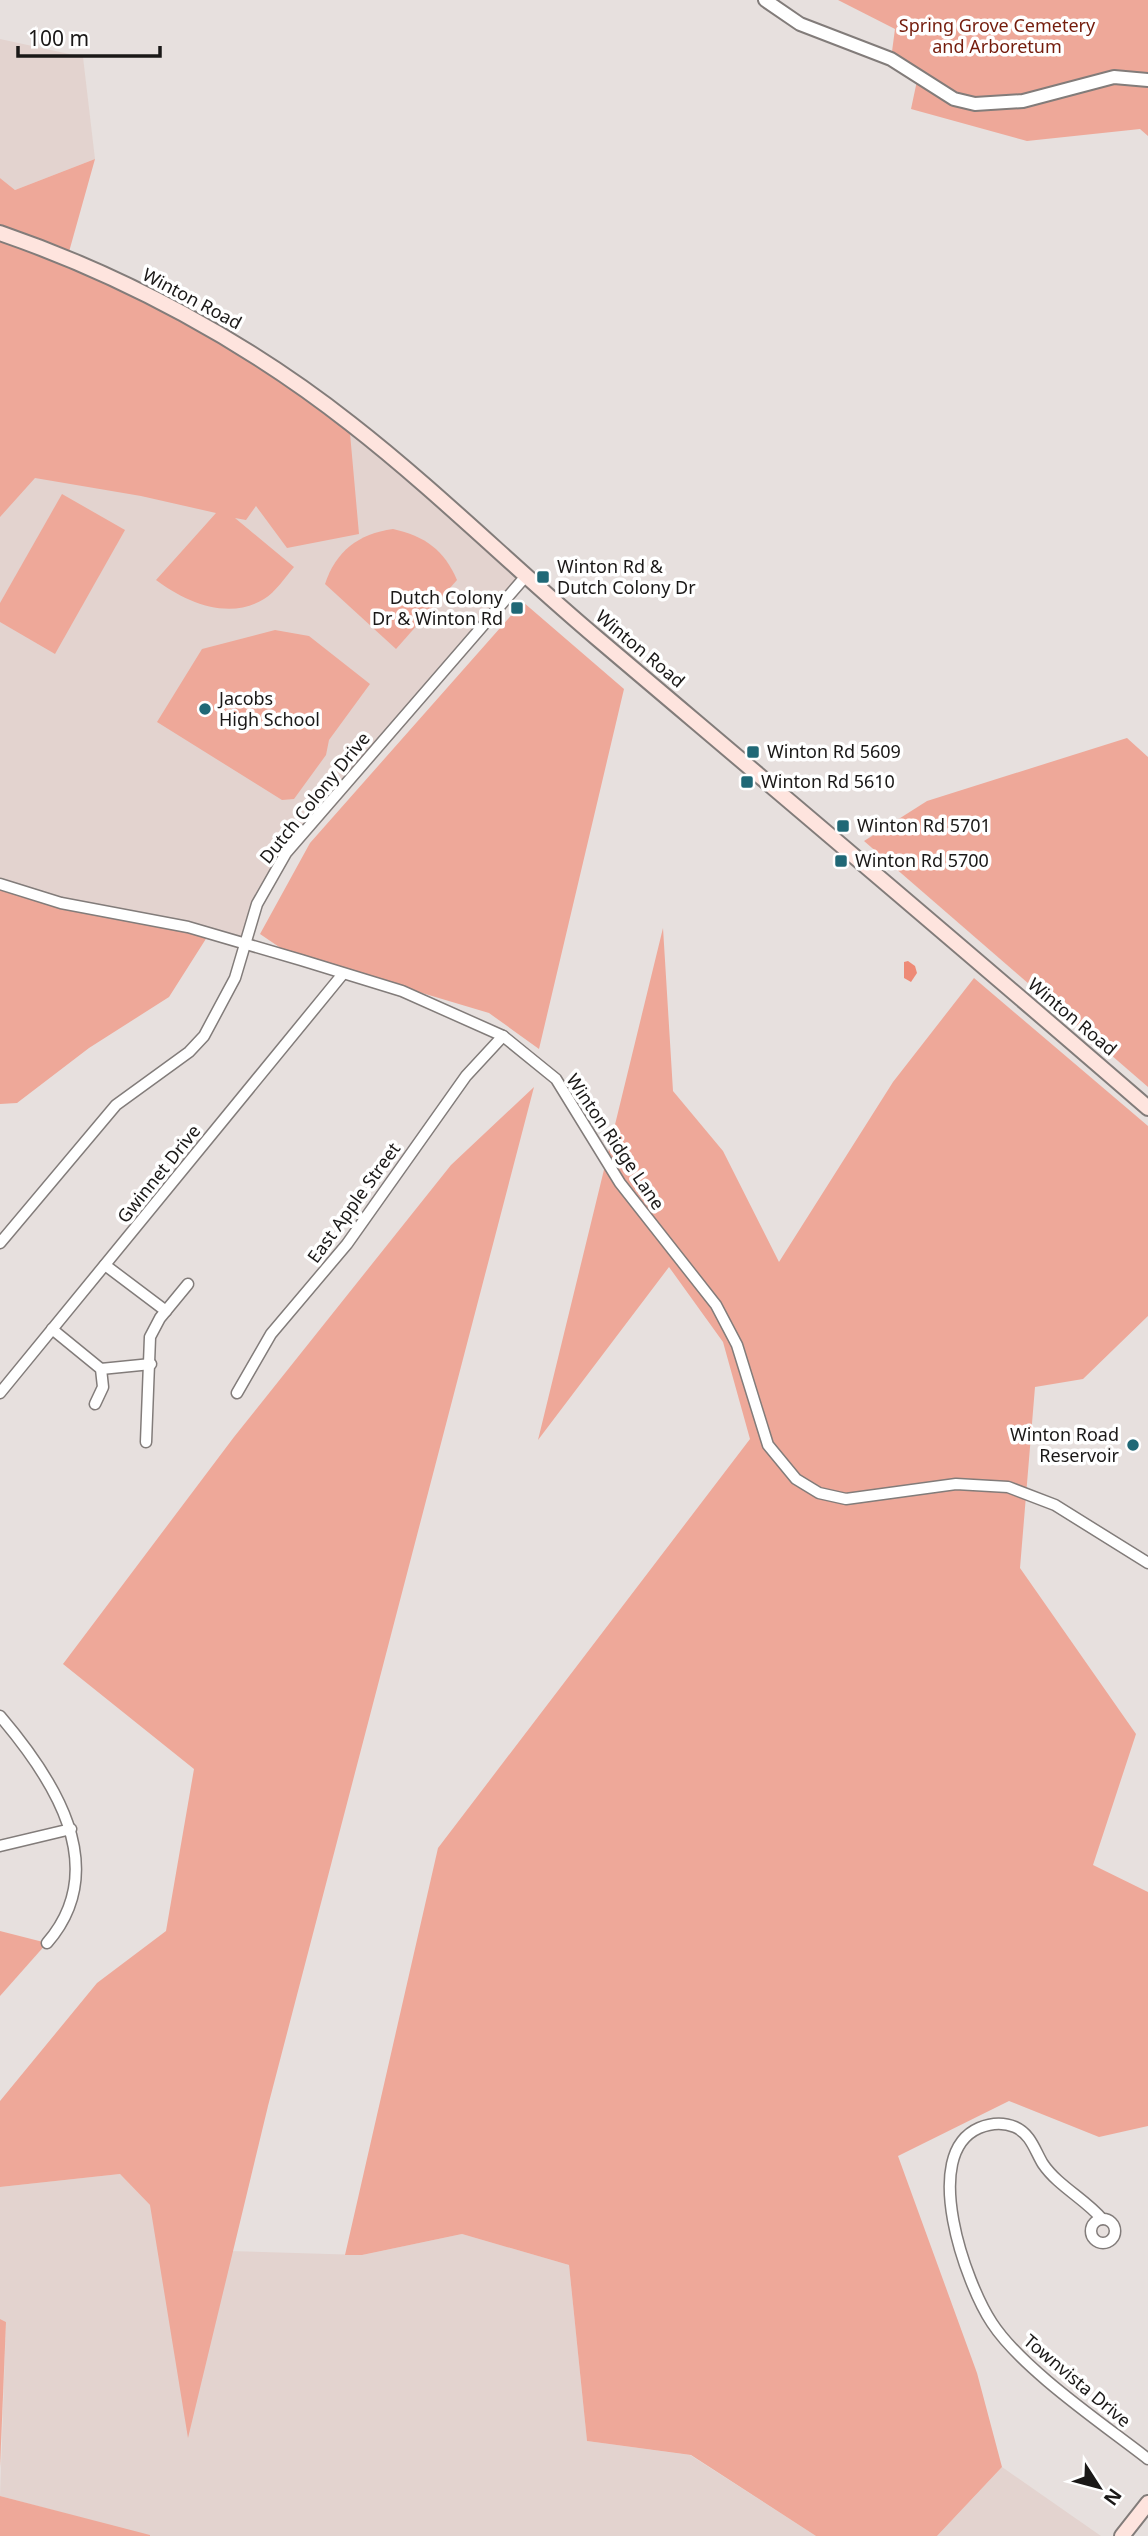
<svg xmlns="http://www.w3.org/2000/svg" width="1148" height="2536" viewBox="0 0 1148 2536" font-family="'Noto Sans',sans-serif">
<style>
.built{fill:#e3d3cf}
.green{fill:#eea899}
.water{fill:#ee8a76}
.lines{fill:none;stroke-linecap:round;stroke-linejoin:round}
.minor-casing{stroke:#827c7a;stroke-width:13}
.tertiary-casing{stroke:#827c7a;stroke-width:16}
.secondary-casing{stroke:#827c7a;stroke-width:18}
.minor{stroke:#fff;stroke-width:10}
.tertiary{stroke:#fff;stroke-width:12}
.secondary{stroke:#fee4de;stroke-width:14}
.poi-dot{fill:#206876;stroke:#fff;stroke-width:2.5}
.labels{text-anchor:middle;stroke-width:7;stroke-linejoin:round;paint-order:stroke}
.park-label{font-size:18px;fill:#741c0c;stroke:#fff}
.street-label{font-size:18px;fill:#1a1817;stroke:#fff}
.poi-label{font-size:18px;fill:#1a1817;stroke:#fff;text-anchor:start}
</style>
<rect width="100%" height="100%" fill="#e7e0de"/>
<g class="built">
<polygon points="0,39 83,57 95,159 15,190 0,178"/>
<polygon points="0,295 305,389 525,577 269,880 244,945 0,884"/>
<polygon points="120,2174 194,2250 362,2255 462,2234 569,2265 587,2441 690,2455 816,2536 150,2536 0,2496 6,2322 0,2319 0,2187"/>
<polygon points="1002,2467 1101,2536 937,2536"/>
</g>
<g class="green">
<polygon points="838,0 1148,0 1148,136 1140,129 1027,141 911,109 918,76 891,59 895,29"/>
<path d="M95,159L67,259L167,306L349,422L359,534L287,548L256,506L246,520L235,518L294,567C286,576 275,593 264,599C229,621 185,602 156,580L216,513L141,496L35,478L0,517V178L15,190Z"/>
<polygon points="62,494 125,530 55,654 0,622 0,603"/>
<path d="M393,529C425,536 444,550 457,580L396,649L325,584C336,551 358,534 393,529Z"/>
<polygon points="523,602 624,689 539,1049 489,1013 288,953 260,934 310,843"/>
<polygon points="275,630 309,636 370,684 329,740 326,755 294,799 282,800 157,722 202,649"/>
<polygon points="1127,738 1148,757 1148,1087 864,841 927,801"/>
<polygon points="0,884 209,934 169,997 89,1048 17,1103 0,1104"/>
<polygon points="663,928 673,1091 723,1151 779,1262 893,1082 974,978 1148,1126 1148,1316 1083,1379 1035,1387 1020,1568 1136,1734 1093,1865 1148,1892 1148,2126 1099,2137 1009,2101 898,2156 977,2373 1002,2467 937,2536 816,2536 691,2455 587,2441 569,2265 462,2234 362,2255 345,2255 438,1848 750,1439 723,1342 669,1267 538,1440"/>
<polygon points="534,1087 268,2106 188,2438 150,2205 120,2174 0,2187 0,2101 97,1983 166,1931 194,1769 63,1664 234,1437 451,1165"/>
<polygon points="0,1931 47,1943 0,1996"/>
<polygon points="0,2319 6,2322 0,2468"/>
<polygon points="0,2496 150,2535 150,2536 0,2536"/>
</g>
<polygon class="water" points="908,961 915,966 917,973 911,982 904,978 904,962"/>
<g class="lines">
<g class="minor-casing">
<g id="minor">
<polyline points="0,884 61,903 188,927 301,960 402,991 503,1036 556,1079 620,1183 716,1305 737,1345 768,1445 796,1479 819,1493 846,1499 956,1484 1008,1487 1055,1505 1148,1563"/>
<polyline points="0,1243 116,1105 189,1052 204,1036 235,978 257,904 286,853 525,577"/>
<polyline points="105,1265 166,1311"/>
<polyline points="52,1329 101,1369 103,1387 95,1404"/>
<polyline points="101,1369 151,1364"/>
<polyline points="0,1393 342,975"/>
<polyline points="237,1393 271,1334 347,1244 466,1076 503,1036"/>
<polyline points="146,1442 150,1337 160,1318 188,1284"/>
<path d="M0,1716C52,1777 113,1867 47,1943"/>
<polyline points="0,1846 71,1829"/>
<path d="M1102,2219C1085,2199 1058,2186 1043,2164C1035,2151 1031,2134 1015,2127C1003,2122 991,2123 979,2128C919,2154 966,2284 992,2323C1022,2369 1103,2424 1148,2459"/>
<circle cx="1103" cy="2231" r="12"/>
</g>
</g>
<g class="tertiary-casing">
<polyline id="tertiary" points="765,0 800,24 891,59 954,99 975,104 1023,101 1114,77 1148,80"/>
</g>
<g class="secondary-casing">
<g id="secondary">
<path d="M0,233C125,276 247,342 351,424C437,491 515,569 598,639C782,795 966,950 1148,1108"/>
<polyline points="1122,2536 1148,2503"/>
</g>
</g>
<use href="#minor" class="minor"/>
<use href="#tertiary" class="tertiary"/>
<use href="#secondary" class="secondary"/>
</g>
<g class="poi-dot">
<rect x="536" y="570" width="14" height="14" rx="3.5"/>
<rect x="510" y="601" width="14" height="14" rx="3.5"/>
<circle cx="205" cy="709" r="7"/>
<rect x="746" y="745" width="14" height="14" rx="3.5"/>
<rect x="740" y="775" width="14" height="14" rx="3.5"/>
<rect x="836" y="819" width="14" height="14" rx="3.5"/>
<rect x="834" y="854" width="14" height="14" rx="3.5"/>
<circle cx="1133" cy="1445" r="7"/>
</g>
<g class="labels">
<g class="park-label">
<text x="997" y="32">Spring Grove Cemetery<tspan x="997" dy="21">and Arboretum</tspan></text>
</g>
<g class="street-label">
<text transform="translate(192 299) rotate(28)" y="6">Winton Road</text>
<text transform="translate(640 649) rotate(40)" y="6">Winton Road</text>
<text transform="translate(315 798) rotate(-51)" y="6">Dutch Colony Drive</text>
<text transform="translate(1072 1017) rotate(40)" y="6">Winton Road</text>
<text transform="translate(615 1142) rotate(56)" y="6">Winton Ridge Lane</text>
<text transform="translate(159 1174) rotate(-51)" y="6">Gwinnet Drive</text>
<text transform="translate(354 1203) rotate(-54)" y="6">East Apple Street</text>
<text transform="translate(1077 2381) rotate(40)" y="6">Townvista Drive</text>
</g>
<g class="poi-label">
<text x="557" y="573">Winton Rd &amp;<tspan x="557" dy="21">Dutch Colony Dr</tspan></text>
<text x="503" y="604" text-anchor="end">Dutch Colony<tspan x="503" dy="21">Dr &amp; Winton Rd</tspan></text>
<text x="219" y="705">Jacobs<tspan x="219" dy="21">High School</tspan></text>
<text x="767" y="758">Winton Rd 5609</text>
<text x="761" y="788">Winton Rd 5610</text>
<text x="857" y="832">Winton Rd 5701</text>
<text x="855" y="867">Winton Rd 5700</text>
<text x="1119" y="1441" text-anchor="end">Winton Road<tspan x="1119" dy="21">Reservoir</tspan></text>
</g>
</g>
<g transform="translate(1099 2487) rotate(126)" stroke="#ffffff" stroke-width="5" paint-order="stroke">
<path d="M0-5L12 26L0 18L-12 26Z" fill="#1a1817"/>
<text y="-10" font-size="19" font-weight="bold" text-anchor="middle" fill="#1a1817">N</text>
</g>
<path d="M18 46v10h142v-10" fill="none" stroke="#1a1817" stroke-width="3.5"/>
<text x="28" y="46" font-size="21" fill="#1a1817" stroke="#ffffff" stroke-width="5" paint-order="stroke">100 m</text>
</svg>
